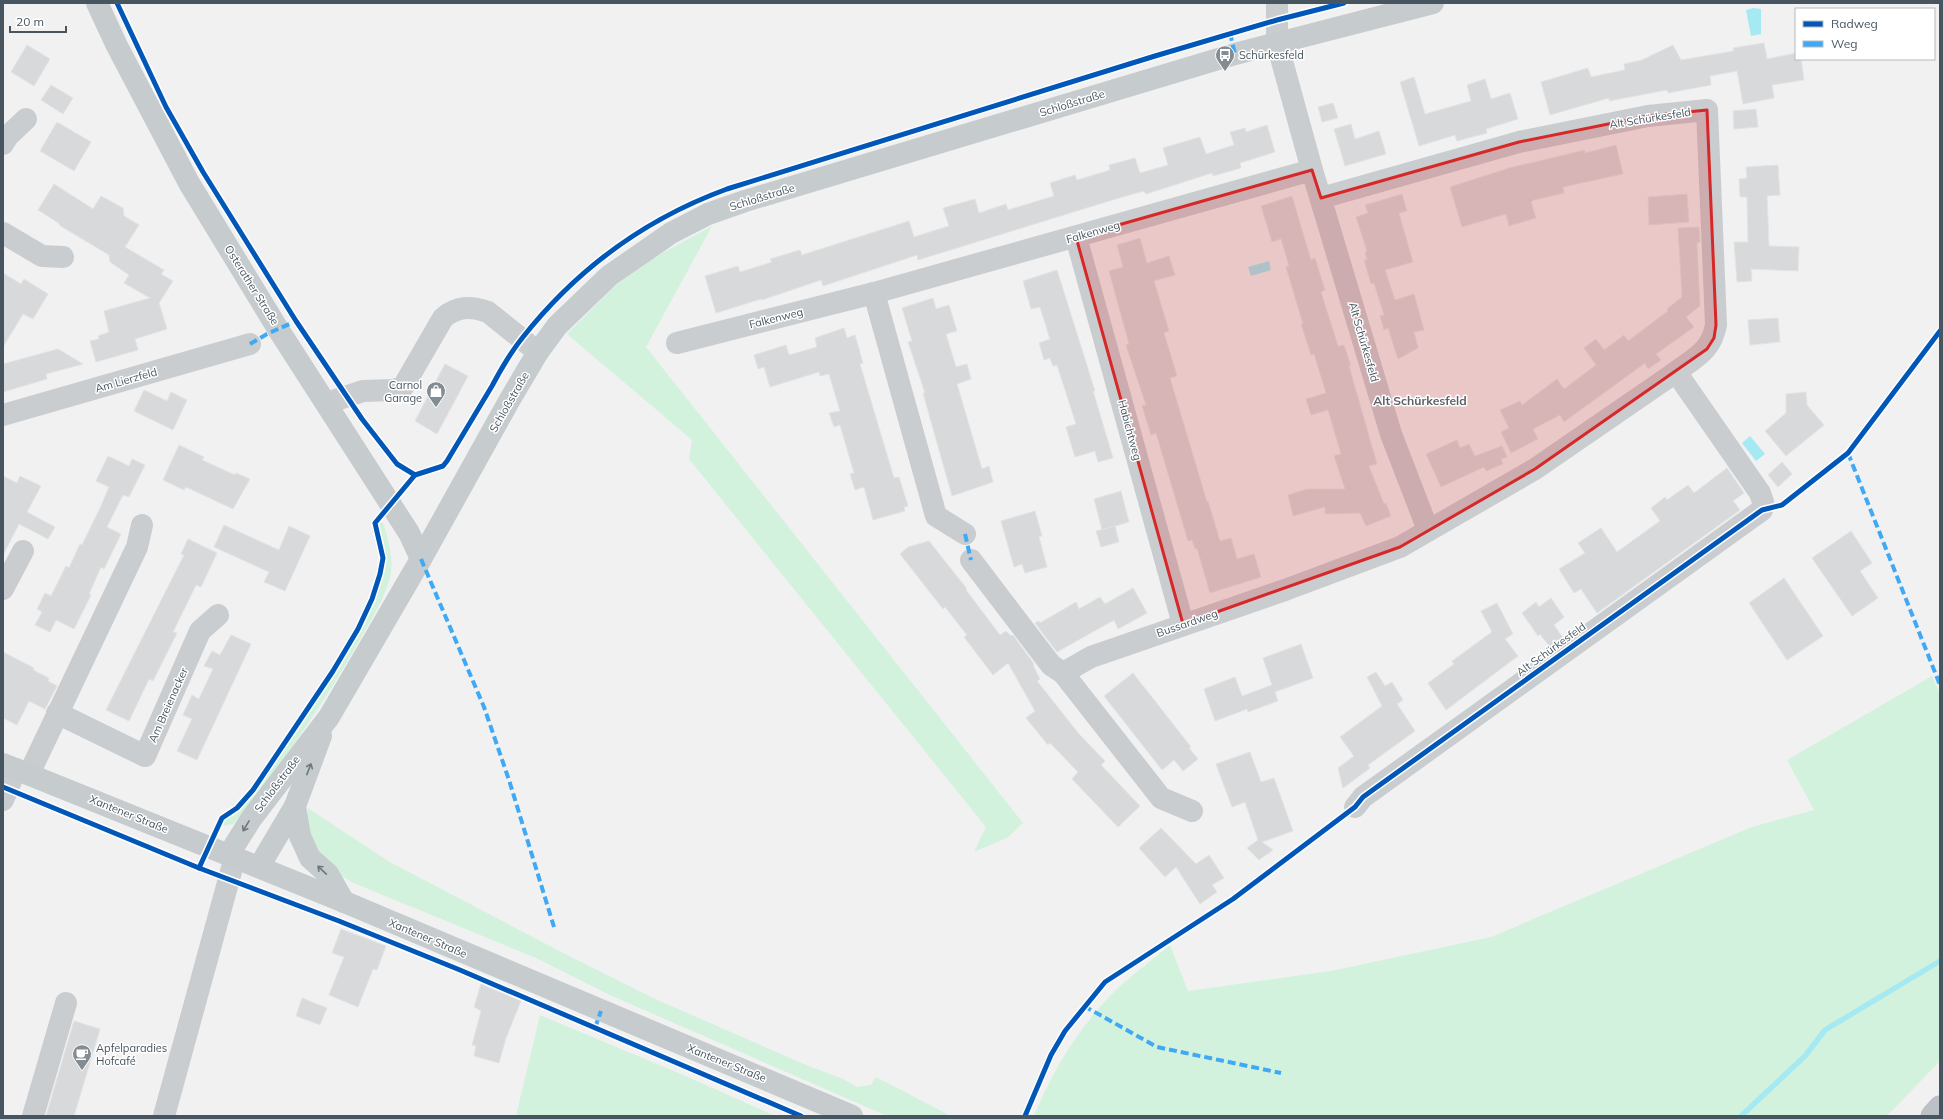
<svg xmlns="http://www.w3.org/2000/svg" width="1943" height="1119" viewBox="0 0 1943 1119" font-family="Mulish,sans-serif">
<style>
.green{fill:#d3f2dd}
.water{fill:#a5e9f2}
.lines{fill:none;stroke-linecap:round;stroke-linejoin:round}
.stream{stroke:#a5e9f2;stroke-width:5.5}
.building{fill:#d8d9db;stroke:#e2e3e4}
.highway-casing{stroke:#b4bcc1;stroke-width:23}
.minor{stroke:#cacdd0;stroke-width:22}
.major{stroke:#c6cbce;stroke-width:22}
.highway{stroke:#bbc1c6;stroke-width:22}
.quiet{stroke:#3fa9f5;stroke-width:4;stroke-dasharray:8 4;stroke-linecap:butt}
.cycleway-casing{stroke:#fff;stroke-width:8}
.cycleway{stroke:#0057b8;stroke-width:5}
.oneway{stroke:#6c7880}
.marked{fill:#d62828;fill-opacity:0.2;stroke:#d62828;stroke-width:3;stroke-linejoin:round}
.labels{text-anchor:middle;stroke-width:3;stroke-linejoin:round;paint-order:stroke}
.poi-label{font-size:11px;fill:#46555f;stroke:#fff;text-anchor:start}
.street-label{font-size:11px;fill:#46555f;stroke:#fff}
.neighbourhood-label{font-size:12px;font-weight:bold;fill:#5c6165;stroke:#fff}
</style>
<rect width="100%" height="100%" fill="#f1f1f1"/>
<g class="green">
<polygon points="712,226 646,347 1023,823 1007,838 974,852 986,827 689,459 692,440 567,334 615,286 655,257"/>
<path d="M376,523H383C388,538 393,555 391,571C388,593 374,615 363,634C328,698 286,757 242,816L233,824L221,826L223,819L237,809L254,791L334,671L359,630L373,600L382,574L384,558Z"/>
<path d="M1932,676L1940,694V1061L1887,1116H1034C1052,1072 1076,1032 1109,997C1127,978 1150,962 1170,945L1188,991L1331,971L1491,937L1752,827L1814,810L1787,760Z"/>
<path d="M308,808L388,861L569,956L653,998L806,1065L843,1079L857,1087L871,1085L876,1077L951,1116H887L612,996L536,958L351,882C344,877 334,872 328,866C314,851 305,828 308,808Z"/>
<polygon points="540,1015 688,1077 775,1116 516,1116"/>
</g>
<g class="water">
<polygon points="1753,8 1761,9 1761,34 1751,36 1746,10"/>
<polygon points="1269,261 1271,270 1251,276 1248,267"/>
<polygon points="1750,436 1765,454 1756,461 1742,443"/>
</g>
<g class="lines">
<polyline class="stream" points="1741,1116 1805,1056 1825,1030 1940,961"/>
</g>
<g class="building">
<polygon points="1764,43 1767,59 1796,53 1796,59 1801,59 1804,80 1772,85 1774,98 1743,104 1737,71 1710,76 1711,85 1668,93 1667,90 1609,101 1609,98 1550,115 1541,82 1588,68 1591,77 1625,70 1624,64 1642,60 1673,45 1681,60 1734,51 1733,48"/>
<polygon points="27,45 50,59 34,86 11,72"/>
<polygon points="1414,77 1425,114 1471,101 1467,85 1485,79 1491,99 1510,93 1518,119 1486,129 1487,133 1457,141 1455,135 1419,146 1400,82"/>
<polygon points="51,85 73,98 63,114 41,100"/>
<polygon points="1333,103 1338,118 1322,122 1318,107"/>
<polygon points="1756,109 1758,127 1734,129 1733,111"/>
<polygon points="57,122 91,142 74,171 40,151"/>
<polygon points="1351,124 1355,139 1379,131 1386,154 1345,166 1334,129"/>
<polygon points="1267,125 1275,152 1240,163 1241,168 1213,176 1212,173 1146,194 1144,191 1119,198 918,260 917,255 823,286 821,280 762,300 761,299 716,313 705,276 738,266 740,272 772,262 770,259 800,250 802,255 909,221 914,237 949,226 943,208 975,199 979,213 1006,204 1008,210 1054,196 1050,183 1075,175 1077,180 1110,170 1109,165 1135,158 1140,173 1168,165 1163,148 1200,137 1206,154 1234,145 1230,132 1245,128 1246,132"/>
<polygon points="1616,145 1623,174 1563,187 1564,193 1534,200 1531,202 1536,218 1509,226 1506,214 1462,227 1450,187 1509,168 1585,150 1585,153"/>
<polygon points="1778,165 1780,195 1767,196 1769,246 1799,247 1798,271 1751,269 1752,281 1737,282 1734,242 1748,242 1747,197 1740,197 1739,179 1747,178 1746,167"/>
<polygon points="54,184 93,209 101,196 123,208 124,216 139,225 125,247 164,270 161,274 173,281 159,303 167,329 135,339 138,350 96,362 90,341 99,339 98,336 109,332 104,311 150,298 124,283 129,275 110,262 109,255 59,225 60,224 38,210"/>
<polygon points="1402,194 1407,211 1399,213 1413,262 1385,270 1395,300 1414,294 1424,330 1414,332 1418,348 1398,359 1388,328 1384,330 1380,316 1384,315 1374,283 1371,284 1364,260 1367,260 1365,252 1367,251 1356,217 1368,213 1365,205"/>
<polygon points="1687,194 1689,222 1649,225 1648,197"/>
<polygon points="1292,196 1311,260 1315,258 1325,290 1321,292 1338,346 1344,345 1351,366 1349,366 1377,464 1369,466 1384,504 1386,503 1391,516 1366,526 1360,513 1325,514 1325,507 1293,516 1288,495 1307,489 1345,489 1334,456 1341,454 1328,410 1311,415 1306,399 1326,393 1314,354 1311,355 1301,324 1303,324 1286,267 1289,266 1281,239 1272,242 1261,206"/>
<polygon points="1699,227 1700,242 1697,243 1700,306 1686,317 1694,327 1656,354 1661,360 1648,369 1645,363 1564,422 1560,415 1533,429 1538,439 1511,453 1501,432 1509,428 1500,410 1520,401 1522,405 1557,379 1564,389 1596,365 1584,348 1596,339 1604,350 1624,335 1628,341 1668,311 1667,309 1682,297 1678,228"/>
<polygon points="1140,238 1147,263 1169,256 1175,275 1154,281 1169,331 1164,333 1177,376 1170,378 1207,502 1208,501 1220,541 1231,538 1237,559 1254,554 1261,577 1210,593 1197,548 1195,549 1192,540 1188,541 1156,433 1151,435 1142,406 1146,405 1126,345 1129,344 1109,271 1123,267 1117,245"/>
<polygon points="1057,270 1095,391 1093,391 1113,458 1098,462 1095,451 1075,457 1066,427 1076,424 1057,365 1053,366 1050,358 1044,360 1039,343 1050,339 1040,307 1031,309 1023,281"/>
<polygon points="3,273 21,284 24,279 48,294 33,319 23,314 3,347"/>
<polygon points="933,298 936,309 949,305 957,331 946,334 956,367 967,364 971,379 957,384 982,469 989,466 993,482 952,496 923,393 925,393 908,342 912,341 902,308"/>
<polygon points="1778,318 1780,342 1750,345 1748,320"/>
<polygon points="844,328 847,338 855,335 863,363 860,364 885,448 894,478 899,477 908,506 904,507 905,511 873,520 864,487 855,490 850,474 854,473 840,425 834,427 829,413 840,411 829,374 820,376 819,372 770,387 764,367 758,369 754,355 786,345 789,355 817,347 815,338"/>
<polygon points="58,349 83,364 46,374 47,379 3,392 3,364"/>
<polygon points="445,364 468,376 437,434 415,421"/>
<polygon points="144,390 167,401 171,392 187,400 173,430 134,411"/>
<polygon points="1806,392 1807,405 1824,425 1786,456 1765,431 1786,413 1786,394"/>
<polygon points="1457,440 1460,448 1469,444 1475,456 1502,446 1507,457 1501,459 1503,464 1486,471 1484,467 1441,487 1426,454"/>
<polygon points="179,445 204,457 202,460 235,475 236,473 250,479 233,509 186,487 184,490 163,480"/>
<polygon points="108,456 129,466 132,459 145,465 129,497 123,495 107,527 121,534 104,569 101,567 89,594 91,595 74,629 56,620 50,632 35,625 42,612 37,609 45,593 51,596 66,566 69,568 80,544 82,545 101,506 109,487 96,481"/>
<polygon points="1782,462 1792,474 1778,487 1768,475"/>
<polygon points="1727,468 1744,493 1733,501 1740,510 1597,613 1581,589 1574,593 1559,569 1585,553 1578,543 1601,528 1617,552 1660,521 1651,508 1665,497 1667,500 1688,485 1694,493"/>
<polygon points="3,476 17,483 20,476 41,486 27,512 55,527 48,539 19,524 3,555"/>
<polygon points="1121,491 1129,522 1102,530 1094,499"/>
<polygon points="1035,511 1042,536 1039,537 1047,567 1025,573 1022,564 1014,567 1001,521"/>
<polygon points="224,525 279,550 289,526 310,536 285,591 264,582 269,572 214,547"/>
<polygon points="1115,526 1119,542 1101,547 1096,531"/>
<polygon points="1851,531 1872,563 1860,571 1878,598 1852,616 1812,558"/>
<polygon points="188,539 217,553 201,587 196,585 173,632 177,633 153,681 149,679 129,721 106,710 184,555 181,554"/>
<polygon points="929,541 967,589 966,590 1000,635 1006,631 1011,636 1013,635 1034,664 1033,665 1040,679 1037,681 1079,734 1105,761 1101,765 1140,806 1118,827 1072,779 1078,772 1050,743 1048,745 1026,718 1035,711 1008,663 993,675 964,637 967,635 945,607 943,609 900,554 908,547"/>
<polygon points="1784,578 1823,636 1787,660 1749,603"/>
<polygon points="1133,588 1147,613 1118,629 1114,620 1057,652 1035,623 1039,621 1040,623 1076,602 1079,609 1100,597 1105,604"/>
<polygon points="1551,598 1564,617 1554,625 1563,638 1550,647 1540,634 1538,636 1522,613 1536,602 1539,607"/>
<polygon points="1497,603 1513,634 1505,639 1518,656 1446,710 1428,683 1454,664 1452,661 1492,632 1481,611"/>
<polygon points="231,635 251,644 197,760 177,751 192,719 183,715 192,695 199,699 213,669 204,666 212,651 220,655"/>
<polygon points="1301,644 1313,678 1275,692 1278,701 1248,712 1247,709 1215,721 1204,689 1235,677 1242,696 1272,685 1263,658"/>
<polygon points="3,652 34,668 33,670 49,678 48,681 57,686 45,709 29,701 17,725 3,718"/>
<polygon points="1376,672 1385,686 1392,682 1403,700 1397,704 1415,731 1368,765 1370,768 1343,788 1338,768 1354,756 1340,737 1382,706 1367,677"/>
<polygon points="1133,673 1191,747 1189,748 1198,759 1183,771 1174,760 1162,770 1104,696"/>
<polygon points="1250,752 1261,782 1274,778 1293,831 1262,842 1273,850 1259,860 1247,848 1258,840 1245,802 1232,807 1216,764"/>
<polygon points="1161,828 1196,864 1209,855 1224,878 1212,885 1217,892 1200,904 1176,867 1165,877 1139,848"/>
<polygon points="341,929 386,946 377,970 373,969 358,1007 329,995 344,957 332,953"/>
<polygon points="481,984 521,1001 506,1038 499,1063 474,1056 476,1046 472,1045 481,1011 474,1007"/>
<polygon points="302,998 327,1008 320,1025 296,1016"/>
<polygon points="74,1021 100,1029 74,1116 46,1116"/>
</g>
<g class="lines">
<g class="highway-casing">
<polyline id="highway" points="1932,1116 1940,1107"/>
</g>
<g class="minor">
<polyline points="1277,3 1277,43 1312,170 1391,434 1428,530"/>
<polyline points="3,144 8,136 26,119"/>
<path d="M1321,198L1519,142L1648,116L1707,110L1716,325C1711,351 1696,357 1676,372"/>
<polyline points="3,233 42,256 63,257"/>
<polyline points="1076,237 1183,624"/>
<polyline points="874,293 936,516 965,534"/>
<polyline points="677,343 874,293 1312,170"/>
<path d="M327,403L363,391L393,390L403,387L443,318C457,306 470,306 488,312L538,352"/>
<polyline points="3,415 250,344"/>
<polyline points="971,560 1051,665 1063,673 1091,657 1285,590 1400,547 1535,469 1676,372 1760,493 1763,502 1762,510 1363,797 1355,807"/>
<polyline points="3,589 23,551"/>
<polyline points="1063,673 1161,798 1192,811"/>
<polyline points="57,713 145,756 200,631 218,615"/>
<polyline points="29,774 137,547 142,525"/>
<polyline points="3,800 16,769"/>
<polyline points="33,1116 66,1003"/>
<polyline points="164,1116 235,857"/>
</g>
<g class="major">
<polyline points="97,3 117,46 189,183 278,329 409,533 421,559"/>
<polyline points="3,764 347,903 852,1116"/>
<polyline points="295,806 300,836 310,858 328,874 344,902"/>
<polyline points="229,854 251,819 329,717 421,559 509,401 538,352 557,326 609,276 671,233 708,214 745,201 1235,54 1433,3"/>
<polyline points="259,867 295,806 321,736"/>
</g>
<use href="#highway" class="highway"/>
<g class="quiet">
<polyline points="1230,33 1235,54"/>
<polyline points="250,344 267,334 296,321"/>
<polyline points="1848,453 1940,685"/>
<polyline points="965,534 971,560"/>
<polyline points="421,559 484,707 509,780 554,927"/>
<polyline points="1084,1006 1157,1047 1281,1073"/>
<polyline points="595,1028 601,1011"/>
</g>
<g class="cycleway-casing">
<g id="cycleway">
<polyline points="117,3 166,107 203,172 296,321 362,419 397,464 415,475"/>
<polyline points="3,787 199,868 339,921 460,970 801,1116"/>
<path d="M199,868L222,818L237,808L253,790L333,671L358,629L372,599L380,574L383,558L375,523L415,475L443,466L447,461C462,436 477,411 492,386C501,369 511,352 523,337C577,269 645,219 727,189L1155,56L1277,20L1344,3"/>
<polyline points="1025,1116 1051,1055 1065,1031 1105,982 1233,899 1355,807 1363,797 1762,510 1782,505 1848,453 1940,331"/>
</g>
</g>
<use href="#cycleway" class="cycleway"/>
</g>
<defs><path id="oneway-shaft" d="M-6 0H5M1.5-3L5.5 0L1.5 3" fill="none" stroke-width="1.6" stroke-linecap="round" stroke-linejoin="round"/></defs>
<g class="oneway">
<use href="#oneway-shaft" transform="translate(309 769) rotate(-69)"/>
<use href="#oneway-shaft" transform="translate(246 826) rotate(121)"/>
<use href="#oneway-shaft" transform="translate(322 870) rotate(-137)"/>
</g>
<path class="marked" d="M1707,110L1716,325L1714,338L1707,349L1535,469L1400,547L1183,624L1076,237L1312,170L1321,198L1519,142L1648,116Z"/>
<defs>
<g id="bus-pin" transform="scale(1)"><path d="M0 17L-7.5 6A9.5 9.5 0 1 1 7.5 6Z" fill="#828c92" stroke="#fff"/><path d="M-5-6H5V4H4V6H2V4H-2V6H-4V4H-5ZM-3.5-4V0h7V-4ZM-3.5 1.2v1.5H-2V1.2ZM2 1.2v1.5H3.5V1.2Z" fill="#fff"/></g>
<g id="shop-pin" transform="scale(1)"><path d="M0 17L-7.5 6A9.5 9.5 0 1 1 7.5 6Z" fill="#828c92" stroke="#fff"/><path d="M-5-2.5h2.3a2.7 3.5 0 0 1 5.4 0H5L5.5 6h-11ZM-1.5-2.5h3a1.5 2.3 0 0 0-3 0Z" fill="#fff"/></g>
<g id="cafe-pin" transform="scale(1)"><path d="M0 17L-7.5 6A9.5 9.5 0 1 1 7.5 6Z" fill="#828c92" stroke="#fff"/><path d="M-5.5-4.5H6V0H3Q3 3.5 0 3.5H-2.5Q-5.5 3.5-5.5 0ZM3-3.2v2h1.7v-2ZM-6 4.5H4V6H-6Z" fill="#fff"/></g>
</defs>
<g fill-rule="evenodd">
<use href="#bus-pin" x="1225" y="55"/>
<use href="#shop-pin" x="436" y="391"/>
<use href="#cafe-pin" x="82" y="1054"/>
</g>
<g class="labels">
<g class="poi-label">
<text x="1239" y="59">Schürkesfeld</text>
<text x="422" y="389" text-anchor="end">Carnol<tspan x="422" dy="13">Garage</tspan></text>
<text x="96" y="1052">Apfelparadies<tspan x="96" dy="13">Hofcafé</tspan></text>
</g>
<g class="street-label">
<text transform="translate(1072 103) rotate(-17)" y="4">Schloßstraße</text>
<text transform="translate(1650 118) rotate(-9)" y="4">Alt Schürkesfeld</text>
<text transform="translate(762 197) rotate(-17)" y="4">Schloßstraße</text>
<text transform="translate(1093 232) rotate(-16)" y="4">Falkenweg</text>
<text transform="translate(252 285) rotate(58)" y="4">Osterather Straße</text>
<text transform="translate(776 318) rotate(-14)" y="4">Falkenweg</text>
<text transform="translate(1364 342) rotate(74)" y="4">Alt Schürkesfeld</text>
<text transform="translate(126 380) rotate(-16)" y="4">Am Lierzfeld</text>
<text transform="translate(509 402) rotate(-60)" y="4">Schloßstraße</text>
<text transform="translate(1130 430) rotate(75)" y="4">Habichtweg</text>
<text transform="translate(1187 623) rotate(-19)" y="4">Bussardweg</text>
<text transform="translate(1551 649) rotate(-36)" y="4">Alt Schürkesfeld</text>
<text transform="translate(168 705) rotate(-66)" y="4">Am Breienacker</text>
<text transform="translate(277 784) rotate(-53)" y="4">Schloßstraße</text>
<text transform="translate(129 814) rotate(22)" y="4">Xantener Straße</text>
<text transform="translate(428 938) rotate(23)" y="4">Xantener Straße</text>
<text transform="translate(727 1063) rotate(22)" y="4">Xantener Straße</text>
</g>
<g class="neighbourhood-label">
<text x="1420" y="405">Alt Schürkesfeld</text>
</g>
</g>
<rect width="1943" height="1119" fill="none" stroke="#46555f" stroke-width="8"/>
<rect x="1795" y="8" width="140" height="52" fill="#ffffff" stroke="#b5bbbf"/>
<rect x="1803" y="21" width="20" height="6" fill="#0057b8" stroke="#b5bbbf"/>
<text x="1831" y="28" font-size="12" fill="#46555f">Radweg</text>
<rect x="1803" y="41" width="20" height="6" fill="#3fa9f5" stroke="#b5bbbf"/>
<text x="1831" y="48" font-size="12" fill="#46555f">Weg</text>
<path d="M10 26v6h56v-6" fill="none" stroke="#46555f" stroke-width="2"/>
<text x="16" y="26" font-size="12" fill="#46555f" stroke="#ffffff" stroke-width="3" paint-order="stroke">20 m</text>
</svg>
